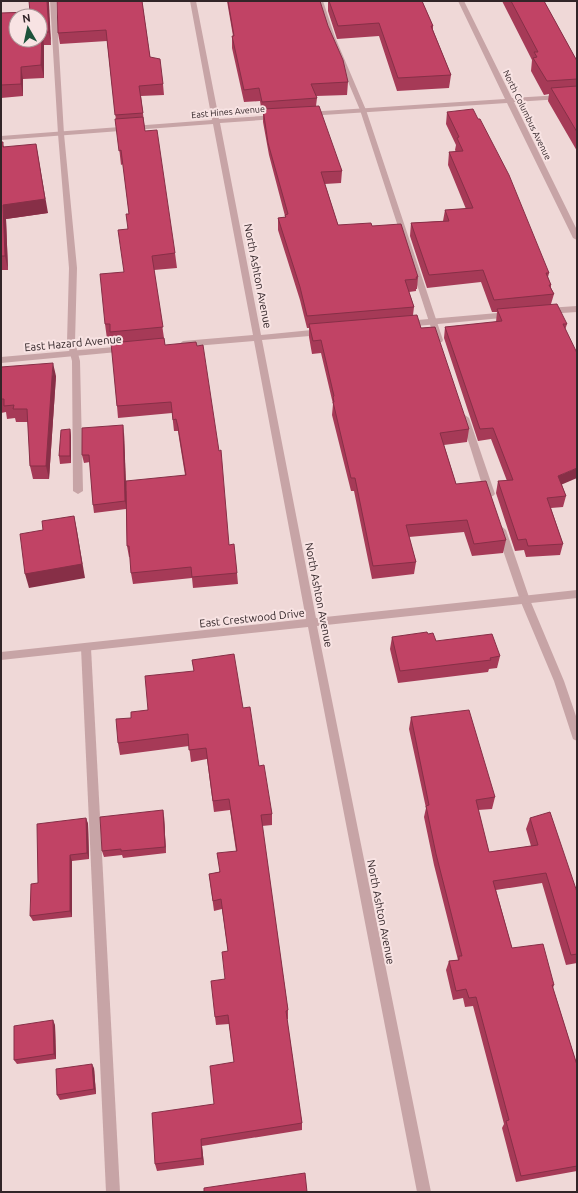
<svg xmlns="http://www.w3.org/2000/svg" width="578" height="1193" viewBox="0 0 578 1193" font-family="Ubuntu,sans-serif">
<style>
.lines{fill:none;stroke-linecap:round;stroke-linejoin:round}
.service{fill:#c7a4a6;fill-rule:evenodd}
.minor{fill:#c7a4a6;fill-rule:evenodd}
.wall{fill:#a63a57}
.shaded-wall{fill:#872f47}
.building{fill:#c14365;stroke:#872f47;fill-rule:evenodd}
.labels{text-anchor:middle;stroke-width:4;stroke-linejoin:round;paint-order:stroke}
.far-street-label{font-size:9px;fill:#322528;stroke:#f8e3e3}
.street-label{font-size:11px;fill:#322528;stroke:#f8e3e3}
</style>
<rect width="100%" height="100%" fill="#efd8d7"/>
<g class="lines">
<g class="service">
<polygon points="50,1 56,1 64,134 77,268 75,342 80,361 83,491 78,494 73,491 72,361 67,342 69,268 58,134"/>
<polygon points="317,1 323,1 335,37 366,110 443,340 442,342 436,342 435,340 360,110 329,37"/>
<polygon points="465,415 469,418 495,494 493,496 487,496 485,494 461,418"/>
<polygon points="501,526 506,530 530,600 564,681 577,719 577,741 573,739 572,736 554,681 520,600 496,530"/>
<polygon points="86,644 90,645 91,648 120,1192 106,1192 81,648 82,645"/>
</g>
<g class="minor">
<polygon points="190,1 196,1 219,119 276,115 279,117 276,119 220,123 261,335 322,329 326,332 322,335 262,340 316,618 577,590 577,598 317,626 431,1192 417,1192 308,627 1,660 1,652 306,619 254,341 183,347 179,344 183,341 253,335 213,124 1,140 1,136 212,120"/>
<polygon points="458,1 464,1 512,98 577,94 577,98 514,102 577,230 577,240 573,238 507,103 308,116 305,114 308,112 505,99"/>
<polygon points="577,306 577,312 547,314 543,311 547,308"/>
<polygon points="509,312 513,315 512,317 406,327 402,324 406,321"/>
<polygon points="125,346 128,347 129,349 128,351 1,363 1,357"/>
</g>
</g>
<g class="wall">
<polygon points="48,1 51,45 44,45 44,78 23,79 23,96 1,98 1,13 30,12"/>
<polygon points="142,1 150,57 163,84 164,95 141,96 145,131 175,253 177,268 154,270 164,338 165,345 229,545 237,573 238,584 193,588 192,578 133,584 131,573 130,557 129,557 127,546 126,509 94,513 93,505 90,462 84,463 82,455 124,433 126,491 185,475 179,438 178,431 174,431 172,413 118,418 117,406 112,343 111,338 107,339 105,324 124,272 129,214 123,164 121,165 107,41 60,44 58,33"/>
<polygon points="227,1 303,1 348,82 347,95 316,96 317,98 316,106 342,171 341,183 325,184 338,225 372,226 418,277 417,289 416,289 416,291 409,292 414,307 413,315 421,328 469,429 467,442 444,445 456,484 506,540 503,553 472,556 464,532 409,537 416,562 414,574 372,579 354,491 351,491 332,415 333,404 321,353 312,354 309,337 309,328 307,328 300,300 278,230 278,218 285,217 285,216 269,155 263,122 263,114 262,114 260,101 244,102 232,48 232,36 233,36 228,7"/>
<polygon points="328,1 422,1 433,26 433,30 451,75 449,88 397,91 379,36 337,39 328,11"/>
<polygon points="502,1 544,1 577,61 577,156 576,154 577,151 548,101 549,94 544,95 531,71 532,60"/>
<polygon points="447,112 549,273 548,277 551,285 551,288 554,294 551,304 567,324 565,330 562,485 566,496 563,507 551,508 563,544 560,555 526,557 524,550 515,551 496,493 498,481 507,481 491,439 478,441 444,338 445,327 496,322 497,312 492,312 481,282 427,288 410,236 411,223 443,221 445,210 466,209 448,165 449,152 456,152 455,150 456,145 446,124"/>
<polygon points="1,142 48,213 6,219 8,270 1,270"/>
<polygon points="1,367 56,376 49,479 33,479 30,466 28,422 16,422 15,418 7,419 6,412 1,413"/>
<polygon points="70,429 71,437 71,463 60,464 59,456"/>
<polygon points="428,634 436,641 500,656 497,668 489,669 488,672 398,683 390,649 392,637"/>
<polygon points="192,660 243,708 272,814 272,825 262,826 288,1010 288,1019 287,1019 302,1123 302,1130 202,1146 204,1165 157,1171 155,1164 214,1104 234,1062 229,1024 216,1025 215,1017 225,979 228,951 222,909 214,911 209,874 219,872 236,851 230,810 214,812 207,759 191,762 189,746 120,755 118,743 131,718 148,710 194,671"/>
<polygon points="411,717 495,797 492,809 478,810 489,852 531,846 526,829 530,818 577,892 577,963 566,965 542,883 496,890 512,948 554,985 553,988 577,1065 577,1171 516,1182 502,1128 504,1124 473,1006 465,1007 463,998 453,1000 446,970 449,961 457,960 458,960 434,865 424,817 426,808 409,729"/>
<polygon points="164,816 166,853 123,858 122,855 104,857 102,851"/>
<polygon points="86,818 88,824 89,859 72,861 72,917 33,921 30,916 38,883"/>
<polygon points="55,1025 56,1059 17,1064 14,1060"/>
<polygon points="94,1068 96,1094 60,1100 57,1095"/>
</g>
<g class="shaded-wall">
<polygon points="47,1 48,1 49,2 51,45 49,32"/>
<polygon points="42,32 44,45 44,78 41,65"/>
<polygon points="21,67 23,79 23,96 21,84"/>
<polygon points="36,144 48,213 6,219 8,270 5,256 3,205"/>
<polygon points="53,363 56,376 49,479 46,466"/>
<polygon points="123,425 124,433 127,509 125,501"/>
<polygon points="70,429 71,437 71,463 70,456"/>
<polygon points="577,468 577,478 556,487 558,476"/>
<polygon points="74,516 77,531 85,578 29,588 25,574"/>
<polygon points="163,810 164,816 166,853 165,847"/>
<polygon points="86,818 88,824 89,859 87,853"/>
<polygon points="70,855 72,861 72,917 70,911"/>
<polygon points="53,1020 55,1025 56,1059 54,1054"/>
<polygon points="92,1064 94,1068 96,1094 94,1089"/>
<polygon points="201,1139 202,1146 204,1165 202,1158"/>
</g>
<g class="building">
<path d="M29,1H47L49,32H42L41,65L21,67V84L1,85V13L30,12ZM16,16H40V40H16Z"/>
<polygon points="57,1 142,1 150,57 160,59 163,84 139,86 143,113 115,115 106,30 58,33"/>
<polygon points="228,1 320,1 328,26 343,60 348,82 311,84 317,98 262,102 259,88 244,90 232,36 234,36"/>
<polygon points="329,1 422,1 433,26 431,26 451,75 398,78 379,23 338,26"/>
<polygon points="511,1 544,1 577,61 577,79 547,81 533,58 537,57 534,52 538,52"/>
<polygon points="577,86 577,132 551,88"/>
<polygon points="319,106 342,171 321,172 338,225 371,223 372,226 401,224 418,277 416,277 417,279 405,280 414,307 307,316 300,287 278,218 286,217 285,215 288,214 268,143 263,109"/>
<polygon points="473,109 478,119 480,119 509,175 549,273 546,273 551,285 549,285 554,294 494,300 483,270 429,275 411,223 449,221 445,210 473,208 449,152 463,151 457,138 459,137 447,112"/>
<polygon points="143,117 145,131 157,130 175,253 152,256 163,327 110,332 110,324 105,324 100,274 124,272 118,230 128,229 126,214 129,214 121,150 119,151 115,119"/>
<polygon points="1,142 3,142 3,147 36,144 45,199 3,205 5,256 1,256"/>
<polygon points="557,304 567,324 563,324 577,353 577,468 558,476 566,496 547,498 563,544 528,546 526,539 518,540 498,481 513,480 493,428 480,429 445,327 502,321 497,309"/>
<polygon points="417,315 421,328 435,327 469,429 440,433 456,484 486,481 506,540 474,544 467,520 406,525 416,562 373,566 355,478 351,478 333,402 334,402 333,397 334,396 321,340 313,341 309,324"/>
<polygon points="164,338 165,345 196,342 197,346 203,345 219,451 221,450 229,545 234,544 237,573 192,577 191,567 131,573 129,546 127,546 126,481 186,475 178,427 176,419 173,420 171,402 117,406 111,343"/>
<polygon points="53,363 46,466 30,466 27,409 13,409 14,405 4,406 4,399 1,399 1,367"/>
<polygon points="123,425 125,501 93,505 89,455 82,455 82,428"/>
<polygon points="70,429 70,456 59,456 61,430"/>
<polygon points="74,516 82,564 25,574 20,534 43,530 42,521"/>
<polygon points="427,632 428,634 433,633 436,641 492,634 500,656 490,658 491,660 400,671 392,637"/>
<polygon points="234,654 243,708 250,707 259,766 264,765 272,814 261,815 288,1010 286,1011 302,1123 201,1139 202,1158 155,1164 152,1113 214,1104 210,1066 234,1062 228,1015 215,1017 211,981 225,979 222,952 228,951 221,899 213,901 209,874 220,872 217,853 237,851 229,799 213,801 206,748 189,750 188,734 118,743 116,719 131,718 131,712 148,710 145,676 194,671 192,660"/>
<polygon points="469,710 495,797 476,800 489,852 538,845 530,818 550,812 577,892 577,954 571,955 546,873 493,881 512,948 543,944 554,985 552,985 577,1065 577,1166 521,1176 506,1121 509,1120 476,997 469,998 466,989 456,991 449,961 459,960 459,956 462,956 436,854 426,806 429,805 411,717"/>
<polygon points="163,810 165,847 121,851 121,849 102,851 100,817"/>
<polygon points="86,818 87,853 70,855 70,911 30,916 31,884 38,883 37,824"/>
<polygon points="53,1020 54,1054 14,1060 14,1026"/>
<polygon points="92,1064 94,1089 57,1095 56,1069"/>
<polygon points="305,1173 307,1192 204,1192 204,1188"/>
</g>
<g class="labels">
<g class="far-street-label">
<text transform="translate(228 112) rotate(-5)" y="3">East Hines Avenue</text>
<text transform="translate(527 115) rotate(64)" y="3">North Columbus Avenue</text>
</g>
<g class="street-label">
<text transform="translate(258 276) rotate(79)" y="4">North Ashton Avenue</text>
<text transform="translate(73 343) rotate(-5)" y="4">East Hazard Avenue</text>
<text transform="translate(319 595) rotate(79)" y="4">North Ashton Avenue</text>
<text transform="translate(252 618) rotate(-6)" y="4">East Crestwood Drive</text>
<text transform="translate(381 912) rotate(79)" y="4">North Ashton Avenue</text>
</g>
</g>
<rect width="578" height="1193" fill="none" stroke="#322528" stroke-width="4"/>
<g transform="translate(28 28) rotate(351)"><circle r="19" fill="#f8e3e3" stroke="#a99798"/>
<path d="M0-3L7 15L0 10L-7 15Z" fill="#1d523a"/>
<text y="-6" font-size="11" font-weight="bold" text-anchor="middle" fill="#322528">N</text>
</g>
</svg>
